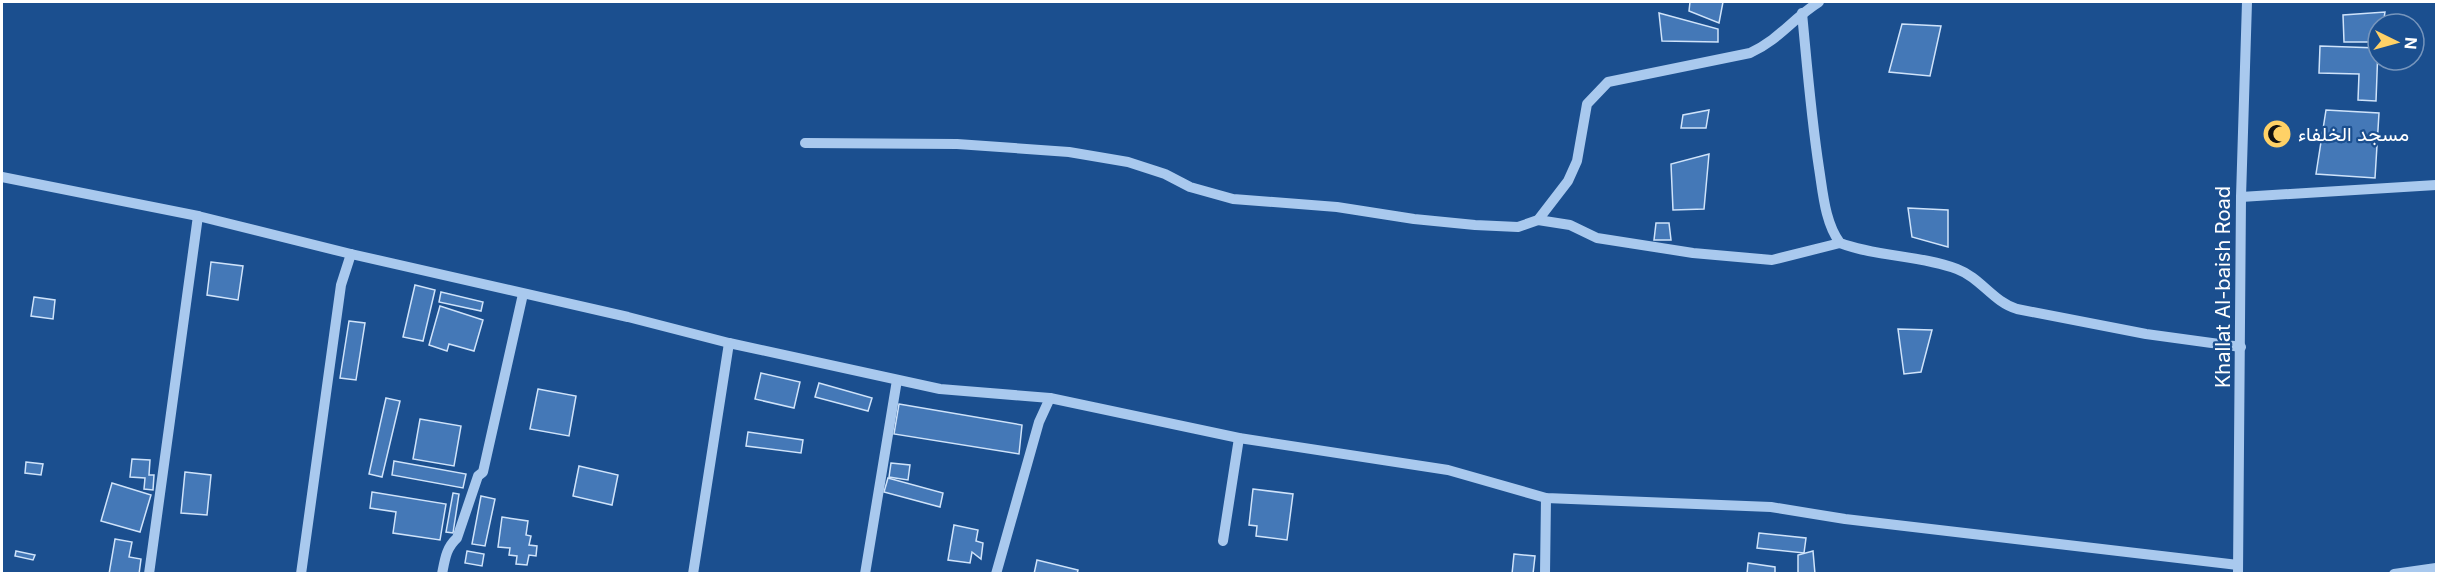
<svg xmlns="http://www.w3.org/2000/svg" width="2438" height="575" viewBox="0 0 2438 575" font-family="Inter,Vazirmatn,sans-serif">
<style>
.building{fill:#4478b7;stroke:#cfe3fa;stroke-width:1.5}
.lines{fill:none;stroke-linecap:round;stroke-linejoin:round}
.minor{stroke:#a9c9ee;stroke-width:10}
.labels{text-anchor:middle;stroke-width:4.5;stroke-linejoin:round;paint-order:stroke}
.poi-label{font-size:20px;fill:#fff;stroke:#1b4f8f;text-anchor:start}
.street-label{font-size:20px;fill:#fff;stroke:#1b4f8f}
</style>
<rect width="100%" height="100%" fill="#1b4f8f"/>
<g class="building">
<polygon points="1690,2 1723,2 1719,23 1689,11"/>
<polygon points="2385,12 2383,24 2378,24 2378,42 2344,42 2343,15"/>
<polygon points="1659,13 1718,29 1718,42 1662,41"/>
<polygon points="1902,24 1941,26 1930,76 1889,72"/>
<polygon points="2320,46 2378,48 2376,101 2358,100 2359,74 2319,73"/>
<polygon points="1709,110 1706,128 1681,128 1683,115"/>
<polygon points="2326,110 2379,113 2375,178 2316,174"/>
<polygon points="1709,154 1704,209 1673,210 1671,164"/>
<polygon points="1908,208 1948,210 1948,247 1912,237"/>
<polygon points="1656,223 1669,223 1671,240 1654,240"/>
<polygon points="211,262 243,266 238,300 207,295"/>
<polygon points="415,285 435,290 423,341 403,337"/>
<polygon points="441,292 483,302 481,311 439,302"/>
<polygon points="34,297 55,300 53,319 31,316"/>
<polygon points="440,306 483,320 474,351 449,344 447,351 429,345"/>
<polygon points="349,321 365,323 356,380 340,378"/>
<polygon points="1898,329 1932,330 1921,372 1904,374"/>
<polygon points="761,373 800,382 794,408 755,399"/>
<polygon points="819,383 872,398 868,411 815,397"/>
<polygon points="538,389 576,396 569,436 530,429"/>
<polygon points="386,398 400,401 382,477 369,474"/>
<polygon points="899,404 1022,425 1019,454 894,434"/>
<polygon points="420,419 461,426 454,466 413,459"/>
<polygon points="748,432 803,440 801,453 746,446"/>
<polygon points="132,459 150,460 149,475 154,475 153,490 144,489 145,478 130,477"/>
<polygon points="394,461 466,474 463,488 392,475"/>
<polygon points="26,462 43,464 41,475 25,473"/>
<polygon points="891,463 910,465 908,480 889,477"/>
<polygon points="579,466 618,475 612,505 573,496"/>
<polygon points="185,472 211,475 207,515 181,513"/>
<polygon points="888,478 943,493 940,507 884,492"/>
<polygon points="112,483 151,495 140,532 101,521"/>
<polygon points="1253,489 1293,494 1287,540 1256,536 1257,526 1249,525"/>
<polygon points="372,492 446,504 440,540 393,533 396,512 370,508"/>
<polygon points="453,493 459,494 453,533 446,532"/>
<polygon points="481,496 495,499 485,546 472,544"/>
<polygon points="502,517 528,521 526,535 531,536 529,545 537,546 536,556 529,555 527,565 516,564 517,556 509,555 510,548 498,547"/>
<polygon points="954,525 978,530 976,541 983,543 981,559 972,552 970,563 948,560"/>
<polygon points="1759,533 1806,538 1804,553 1757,548"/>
<polygon points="115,539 132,542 129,557 141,559 139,574 109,574"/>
<polygon points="16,551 35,555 33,560 15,556"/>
<polygon points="467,551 484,554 482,566 465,563"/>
<polygon points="1813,551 1815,574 1798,574 1798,555"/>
<polygon points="1514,554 1535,556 1533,574 1512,574"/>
<polygon points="1037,560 1078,570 1077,574 1034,574"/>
<polygon points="1748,563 1775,567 1775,574 1747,574"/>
</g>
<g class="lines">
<g class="minor">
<path d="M1802,13C1807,65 1811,116 1819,168C1823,193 1825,223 1840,243C1877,257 1920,255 1957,269C1981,278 1993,302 2017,309L2146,334L2241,347"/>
<path d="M805,143L957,144L1069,152L1128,162L1165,174L1190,187L1233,199L1337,207L1414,219L1475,225L1518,227L1538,220L1568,181L1577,161L1587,104L1608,82L1750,53C1780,39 1792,19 1819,2"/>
<polyline points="2,177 198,216 351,254 628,317 729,343 940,389 1050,398 1239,438 1448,470 1546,498 1771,507 1845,519 2238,565"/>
<polyline points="2241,197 2436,185"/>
<polyline points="1538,220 1570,225 1597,238 1693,253 1772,260 1840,243"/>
<polyline points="1223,541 1239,438"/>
<polyline points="149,574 198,216"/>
<polyline points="301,574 341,285 351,254"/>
<path d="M442,574C445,559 446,548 457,538L478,476L483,472L523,294"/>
<polyline points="693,574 729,343"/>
<polyline points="865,574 897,380"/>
<polyline points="996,574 1039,422 1050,398"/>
<polyline points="1545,574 1546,498"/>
<polyline points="2238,574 2241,197 2247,2"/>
<polyline points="2394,574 2436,568"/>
</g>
</g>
<defs>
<g id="mosque-disc" transform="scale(1.5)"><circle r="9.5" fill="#ffd166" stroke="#1b4f8f"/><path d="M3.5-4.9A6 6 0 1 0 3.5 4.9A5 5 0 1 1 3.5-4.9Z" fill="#111"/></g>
</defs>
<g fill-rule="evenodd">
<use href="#mosque-disc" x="2277" y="134"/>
</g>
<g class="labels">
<g class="poi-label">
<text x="2298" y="141">مسجد الخلفاء</text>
</g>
<g class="street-label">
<text transform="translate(2223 287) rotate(-90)" y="7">Khallat Al-baish Road</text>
</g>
</g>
<rect width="2438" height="575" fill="none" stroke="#ffffff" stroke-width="6"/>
<g transform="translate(2396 42) rotate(95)"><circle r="28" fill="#1b4f8f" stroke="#7695bc" stroke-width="1.5"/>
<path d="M0-4.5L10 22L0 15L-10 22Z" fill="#ffd166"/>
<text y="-9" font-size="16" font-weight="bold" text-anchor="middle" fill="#ffffff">N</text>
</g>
</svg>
